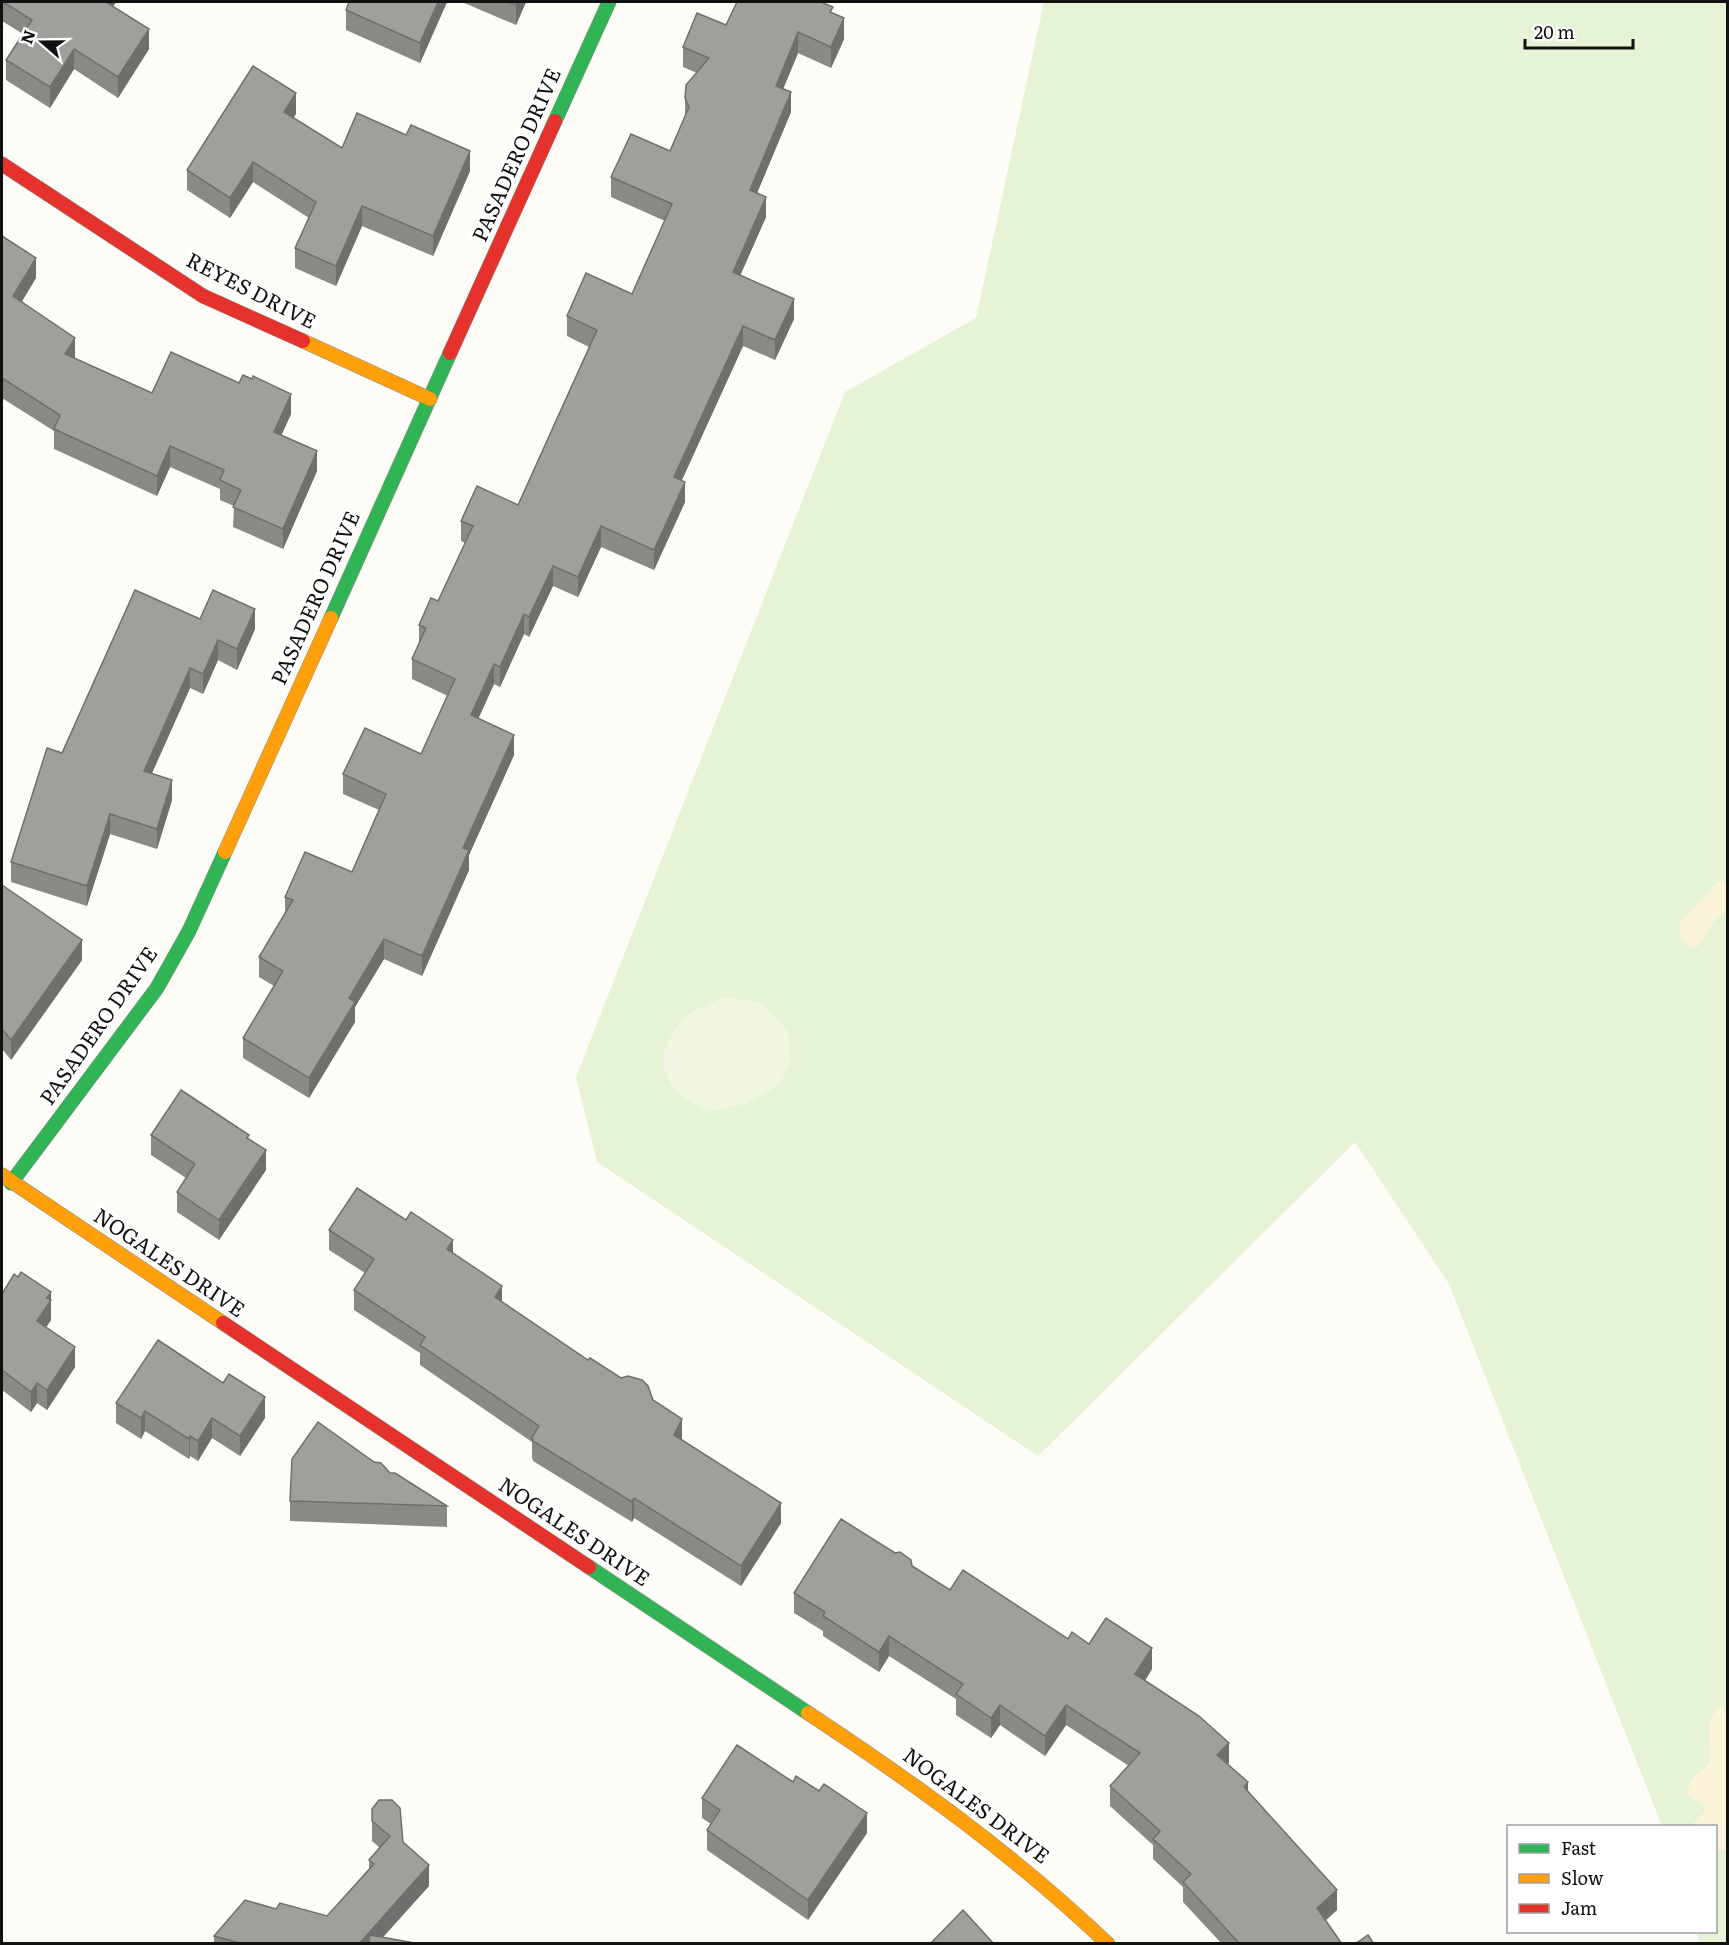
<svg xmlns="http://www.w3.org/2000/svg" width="1729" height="1945" viewBox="0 0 1729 1945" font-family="Literata,serif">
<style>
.green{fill:#e7f3d7}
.sand{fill:#fcf4d9}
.pitch{fill:#f0f6e1}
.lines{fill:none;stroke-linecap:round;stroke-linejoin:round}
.fast-casing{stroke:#8e8d8b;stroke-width:15}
.slow-casing{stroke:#8e8d8b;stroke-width:15}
.jam-casing{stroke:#8e8d8b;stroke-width:15}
.fast{stroke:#30b455;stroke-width:14}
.slow{stroke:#ff9f0a;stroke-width:14}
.jam{stroke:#e5322d;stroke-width:14}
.wall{fill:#8a8986}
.shaded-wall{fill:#716f6d}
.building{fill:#a19f9c;stroke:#716f6d;stroke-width:1.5}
.labels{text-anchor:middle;stroke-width:6;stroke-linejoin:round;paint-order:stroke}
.street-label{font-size:21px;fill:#111;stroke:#fff}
</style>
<rect width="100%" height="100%" fill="#fdfcf7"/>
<polygon class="green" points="1044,2 1727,2 1727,1943 1700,1943 1696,1932 1716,1932 1716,1826 1662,1826 1449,1284 1355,1142 1038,1456 597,1162 576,1077 845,392 976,318"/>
<g class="sand">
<polygon points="1719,881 1727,881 1727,909 1714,921 1698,946 1689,948 1679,935 1681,921"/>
<path d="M1718,1707L1728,1710L1727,1850H1716V1826H1692L1698,1817L1705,1813L1703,1805L1688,1795C1687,1778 1701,1773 1710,1762C1712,1740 1703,1725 1718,1707Z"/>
</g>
<polygon class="pitch" points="725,997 762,1003 788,1032 790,1063 779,1085 746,1104 710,1111 683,1098 672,1086 664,1069 663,1054 674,1030 688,1014"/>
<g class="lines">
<g class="fast-casing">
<g id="fast">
<polyline points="555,121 609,2"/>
<polyline points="331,618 450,353"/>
<polyline points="11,1183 157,988 189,931 225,852"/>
<polyline points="589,1567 808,1713"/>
</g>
</g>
<g class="slow-casing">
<g id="slow">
<polyline points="303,341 430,399"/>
<polyline points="225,852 331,618"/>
<polyline points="2,1175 223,1323"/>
<path d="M808,1713C917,1785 1012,1853 1108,1944"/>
</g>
</g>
<g class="jam-casing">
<g id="jam">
<polyline points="2,164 203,296 303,341"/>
<polyline points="450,353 555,121"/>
<polyline points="223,1323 589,1567"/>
</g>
</g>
<use href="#fast" class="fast"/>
<use href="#slow" class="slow"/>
<use href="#jam" class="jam"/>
</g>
<g class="wall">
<polygon points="2,2 116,2 113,6 149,49 118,98 74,69 50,108 6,80 6,60 23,34 2,21"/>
<polygon points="447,2 420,63 346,30 346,10"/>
<polygon points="462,2 526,2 516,25"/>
<polygon points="833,13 844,39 831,68 798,53 783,89 791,112 757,193 766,217 740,275 794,319 775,360 743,346 682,480 685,502 654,570 601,547 578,597 553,586 529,637 524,634 500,687 494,684 478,718 514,755 469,855 469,870 422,976 384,959 355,1007 355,1022 309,1098 243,1058 243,1038 274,986 259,977 259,957 285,914 285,897 352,872 379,810 343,794 343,774 421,754 448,696 412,679 412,659 419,645 419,625 438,601 465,543 461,541 461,521 518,505 589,347 567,336 567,316 632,294 665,221 611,197 611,177 670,151 685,116 685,98 697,73 683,67 683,47 726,25"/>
<polygon points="296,114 293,118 342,148 470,171 433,256 362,226 336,286 295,268 295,248 309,218 253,182 230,218 187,190 187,170"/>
<polygon points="2,237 36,278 22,301 75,358 152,393 291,414 281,435 317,471 283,549 233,527 234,506 220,500 220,489 170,467 157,496 54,449 54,431 2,398"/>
<polygon points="200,619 255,629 237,670 218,660 203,694 190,688 152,773 172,800 157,849 110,834 87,906 11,882 11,862 62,753"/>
<polygon points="2,885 82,960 11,1060 2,1049"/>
<polygon points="151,1135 249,1140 266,1170 219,1240 177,1212 177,1192 186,1178 151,1155"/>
<polygon points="329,1230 453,1253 502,1302 588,1360 653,1400 682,1439 682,1440 781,1523 741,1586 634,1518 632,1522 533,1461 532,1457 532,1442 420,1365 420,1353 354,1310 354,1290 365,1273 329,1250"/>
<polygon points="18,1277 51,1292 51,1320 46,1327 75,1367 47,1410 37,1403 31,1412 2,1390 2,1294"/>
<polygon points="116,1403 265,1418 240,1456 212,1438 198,1461 190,1456 189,1459 145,1431 141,1439 116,1423"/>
<polygon points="390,1473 447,1506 447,1527 290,1521 290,1501"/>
<polygon points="912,1566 950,1590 1068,1639 1089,1644 1152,1669 1145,1681 1229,1763 1228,1764 1337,1910 1326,1920 1342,1944 1222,1944 1183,1902 1183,1887 1153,1859 1153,1845 1110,1806 1110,1786 1129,1766 1066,1725 1045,1756 1000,1725 991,1738 956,1715 956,1699 889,1656 879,1672 823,1636 823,1631 794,1613 794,1593"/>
<polygon points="793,1782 819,1791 867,1833 808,1920 707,1850 707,1830 711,1824 702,1818 702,1798"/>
<polygon points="372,1809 403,1842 429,1886 382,1937 420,1944 214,1944 214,1936 276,1909 327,1916 369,1869 369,1860 380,1848 372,1841"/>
</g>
<g class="shaded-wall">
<polygon points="104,2 116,2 104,20"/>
<polygon points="438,2 447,2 420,63 420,43"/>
<polygon points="517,2 526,2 516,25 516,5"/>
<polygon points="844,18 844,39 831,68 831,47"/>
<polygon points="149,29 149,49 118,98 118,77"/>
<polygon points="798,32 798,53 776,106 776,86"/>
<polygon points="74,49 74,69 50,108 50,87"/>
<polygon points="791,92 791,112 750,210 750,190"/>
<polygon points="296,93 296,114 284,132 284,112"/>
<polygon points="470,151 470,171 433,256 433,236"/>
<polygon points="253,162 253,182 230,218 230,198"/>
<polygon points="766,197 766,217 733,292 733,272"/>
<polygon points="362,206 362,226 336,286 336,266"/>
<polygon points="36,258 36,278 13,316 13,296"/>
<polygon points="794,299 794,319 775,360 775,340"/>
<polygon points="743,326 743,346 674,497 674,477"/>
<polygon points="75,338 75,358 65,374 65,354"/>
<polygon points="291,394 291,414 274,452 274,432"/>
<polygon points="170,446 170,467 157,496 157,476"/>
<polygon points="317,451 317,471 283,549 283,529"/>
<polygon points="685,482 685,502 654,570 654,550"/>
<polygon points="601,526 601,547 578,597 578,577"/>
<polygon points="553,566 553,586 529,637 529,617"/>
<polygon points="255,609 255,629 237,670 237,649"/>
<polygon points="524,614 524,634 500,687 500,667"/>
<polygon points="218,640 218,660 203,694 203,674"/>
<polygon points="494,664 494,684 471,735 471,715"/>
<polygon points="190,668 190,688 144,791 144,771"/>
<polygon points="514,735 514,755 469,855 469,870 422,976 422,956 463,848"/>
<polygon points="172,780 172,800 157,849 157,829"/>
<polygon points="110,814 110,834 87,906 87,886"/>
<polygon points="384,939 384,959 355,1007 355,1022 309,1098 309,1078 349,998"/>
<polygon points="82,940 82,960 11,1060 11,1040"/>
<polygon points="266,1150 266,1170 219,1240 219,1220"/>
<polygon points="453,1240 453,1260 447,1249"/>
<polygon points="502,1286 502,1306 495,1297"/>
<polygon points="51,1292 51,1320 37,1341 37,1321 47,1298"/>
<polygon points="75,1347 75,1367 47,1410 47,1390"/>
<polygon points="37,1383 37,1403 31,1412 31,1392"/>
<polygon points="265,1397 265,1418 240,1456 240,1436"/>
<polygon points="145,1411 145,1431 141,1439 141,1418"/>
<polygon points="212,1418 212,1438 198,1461 198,1441"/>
<polygon points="682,1419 682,1439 674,1455 674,1435"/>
<polygon points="190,1436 190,1456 189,1459 189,1439"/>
<polygon points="634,1498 634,1518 632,1522 632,1502"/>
<polygon points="781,1503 781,1523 741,1586 741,1566"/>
<polygon points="889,1636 889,1656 879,1672 879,1652"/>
<polygon points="1152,1648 1152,1669 1135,1695 1135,1674"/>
<polygon points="1000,1705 1000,1725 991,1738 991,1718"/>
<polygon points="1066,1705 1066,1725 1045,1756 1045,1736"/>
<polygon points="1229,1743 1229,1763 1217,1775 1217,1755"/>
<polygon points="1248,1782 1248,1802 1244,1787"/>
<polygon points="867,1813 867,1833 808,1920 808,1900"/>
<polygon points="429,1865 429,1886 377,1944 359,1944"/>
<polygon points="1337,1890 1337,1910 1317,1928 1317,1908"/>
</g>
<g class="building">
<polygon points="3,2 106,2 149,29 118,77 74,49 50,87 6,60 32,20"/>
<polygon points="349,2 438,2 420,43 346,10"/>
<polygon points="507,2 517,2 516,5"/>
<polygon points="737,2 821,2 833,7 830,12 844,18 831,47 798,32 776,86 791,92 750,190 766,197 733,272 794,299 775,340 743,326 674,477 685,482 654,550 601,526 578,577 553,566 529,617 524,614 500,667 494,664 471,715 514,735 463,848 469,850 422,956 384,939 349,998 355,1002 309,1078 243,1038 283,971 259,957 293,900 285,897 305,852 352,872 386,794 343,774 365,728 421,754 455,679 412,659 426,628 419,625 431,598 438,601 473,526 461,521 477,486 518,505 597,330 567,316 586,273 632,294 672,204 611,177 631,134 670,151 689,107 685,98 686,85 709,58 683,47 697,13 726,25"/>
<polygon points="253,66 296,93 284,112 342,148 357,113 406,135 411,125 470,151 433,236 362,206 336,266 295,248 316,202 253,162 230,198 187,170"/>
<polygon points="2,236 36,258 13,296 75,338 65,354 152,393 171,352 239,383 243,375 252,379 253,376 291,394 274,432 317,451 283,529 233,507 241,490 220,480 224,470 170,446 157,476 54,429 60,415 2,378"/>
<polygon points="135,590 200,619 213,590 255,609 237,649 218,640 203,674 190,668 144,771 172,780 157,829 110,814 87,886 11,862 47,748 62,753"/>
<polygon points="2,885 82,940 11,1040 2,1029"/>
<polygon points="181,1090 249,1135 247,1138 266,1150 219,1220 177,1192 195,1164 151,1135"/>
<polygon points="357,1188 406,1220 411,1212 453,1240 447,1249 502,1286 495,1297 588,1360 590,1358 621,1378 628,1376 642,1380 648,1386 653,1400 682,1419 674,1435 781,1503 741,1566 634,1498 632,1502 533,1441 532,1437 539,1426 420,1345 425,1337 354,1290 374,1259 329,1230"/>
<polygon points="21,1272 51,1292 47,1298 51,1300 37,1321 75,1347 47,1390 37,1383 31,1392 2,1370 2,1294 14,1274 18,1277"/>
<polygon points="158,1340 223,1383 229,1374 265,1397 240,1436 212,1418 198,1441 190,1436 189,1439 145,1411 141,1418 116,1403"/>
<polygon points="318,1422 374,1462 381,1463 390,1473 395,1473 447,1506 290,1501 292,1459"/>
<polygon points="841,1519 895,1553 900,1552 911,1560 912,1566 950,1590 963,1570 1068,1639 1072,1632 1089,1644 1106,1618 1152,1648 1135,1674 1199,1716 1229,1743 1217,1755 1248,1782 1244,1787 1337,1890 1317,1908 1342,1944 1240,1944 1183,1882 1191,1874 1153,1839 1160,1831 1110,1786 1140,1753 1066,1705 1045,1736 1000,1705 991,1718 956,1694 963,1684 889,1636 879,1652 823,1616 825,1612 794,1593"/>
<polygon points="737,1745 793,1782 796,1776 819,1791 824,1784 867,1813 808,1900 707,1830 720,1810 702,1798"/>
<polygon points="379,1800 392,1800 400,1808 403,1842 429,1865 359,1944 243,1944 214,1936 245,1900 276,1909 280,1903 327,1916 374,1864 369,1860 390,1836 372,1821 372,1809"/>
<polygon points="963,1910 994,1944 930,1944"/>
<polygon points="370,1935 420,1944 369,1944"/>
<polygon points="1368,1935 1374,1944 1355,1944"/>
</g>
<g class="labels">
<g class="street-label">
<text transform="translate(517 155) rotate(-66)" y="7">PASADERO DRIVE</text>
<text transform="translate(251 291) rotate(27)" y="7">REYES DRIVE</text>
<text transform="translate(316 598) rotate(-66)" y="7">PASADERO DRIVE</text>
<text transform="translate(99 1026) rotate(-55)" y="7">PASADERO DRIVE</text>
<text transform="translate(169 1263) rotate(34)" y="7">NOGALES DRIVE</text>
<text transform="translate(574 1532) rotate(34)" y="7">NOGALES DRIVE</text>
<text transform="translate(976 1806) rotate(37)" y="7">NOGALES DRIVE</text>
</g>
</g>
<rect width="1729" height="1945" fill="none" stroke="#111111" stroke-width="6"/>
<rect x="1507" y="1825" width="210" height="108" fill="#ffffff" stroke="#a0a0a0" stroke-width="1.5"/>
<rect x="1519" y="1844" width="30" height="9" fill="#30b455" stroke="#a0a0a0" stroke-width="1.5"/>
<text x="1561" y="1855" font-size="18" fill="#111111">Fast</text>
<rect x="1519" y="1874" width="30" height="9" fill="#ff9f0a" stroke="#a0a0a0" stroke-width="1.5"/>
<text x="1561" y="1885" font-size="18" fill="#111111">Slow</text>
<rect x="1519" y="1904" width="30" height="9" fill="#e5322d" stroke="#a0a0a0" stroke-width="1.5"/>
<text x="1561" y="1915" font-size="18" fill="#111111">Jam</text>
<g transform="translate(42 42) rotate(290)" stroke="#ffffff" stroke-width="4.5" paint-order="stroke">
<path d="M0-4.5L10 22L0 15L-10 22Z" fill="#111111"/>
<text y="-9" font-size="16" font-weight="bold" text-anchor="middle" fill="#111111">N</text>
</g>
<path d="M1525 39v9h108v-9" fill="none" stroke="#111111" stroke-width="3"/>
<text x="1534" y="39" font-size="18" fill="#111111" stroke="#ffffff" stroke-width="4.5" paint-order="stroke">20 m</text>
</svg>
